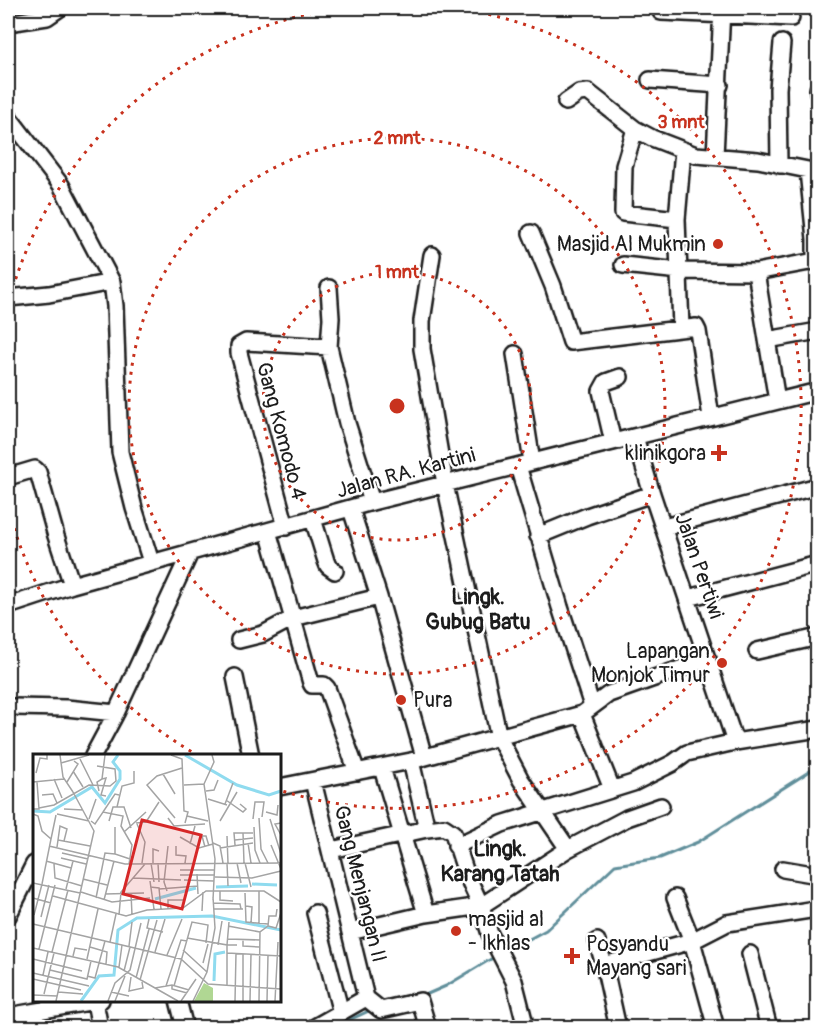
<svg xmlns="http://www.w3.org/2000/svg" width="825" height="1035" font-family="Pangolin,sans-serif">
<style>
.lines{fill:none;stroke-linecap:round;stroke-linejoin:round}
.stream{stroke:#618f9b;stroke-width:3}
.minor-casing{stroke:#1c1c1c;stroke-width:20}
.minor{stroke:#fff;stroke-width:15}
.ring{fill:none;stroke:#c8321e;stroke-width:3;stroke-dasharray:3 6}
.poi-dot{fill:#c8321e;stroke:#fff;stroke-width:2}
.labels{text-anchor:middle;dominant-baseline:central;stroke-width:4.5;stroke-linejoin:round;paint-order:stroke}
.poi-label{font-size:21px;fill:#1c1c1c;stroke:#fff;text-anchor:end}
.street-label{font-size:21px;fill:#1c1c1c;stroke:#fff}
.neighbourhood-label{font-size:22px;font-weight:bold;fill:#1c1c1c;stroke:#fff}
.inset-river{fill:none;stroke:#8fdbef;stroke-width:3}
.inset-road{fill:none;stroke:#a4a4a4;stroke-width:1.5}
.view{fill:#d62828;fill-opacity:0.15;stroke:#d62828;stroke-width:3}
.inset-edge{fill:none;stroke:#1c1c1c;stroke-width:3}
.centre{fill:#c8321e;stroke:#fff;stroke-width:3}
.ring-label{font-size:18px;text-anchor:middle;font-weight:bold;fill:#c8321e;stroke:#fff;stroke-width:4.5;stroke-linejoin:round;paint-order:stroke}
</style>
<rect width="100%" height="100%" fill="#fff"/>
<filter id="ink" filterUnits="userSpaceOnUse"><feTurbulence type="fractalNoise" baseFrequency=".0167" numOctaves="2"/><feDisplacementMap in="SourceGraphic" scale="12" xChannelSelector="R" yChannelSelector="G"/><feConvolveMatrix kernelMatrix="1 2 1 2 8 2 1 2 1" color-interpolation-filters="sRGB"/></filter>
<g filter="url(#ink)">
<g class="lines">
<path class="stream" d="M505 952 546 930 615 865 660 858 698 842 818 766
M423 996 446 986 496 956
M332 1028 371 1010"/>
<g class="minor-casing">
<path id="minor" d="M661 12 791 18
M8 23 47 17 60 8
M650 80 720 85
M818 89V92
M566 102 579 93 588 92 635 129 652 138 683 150 696 155 758 160 818 172
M8 116 61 185 112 282 115 306 120 452 134 508 151 562
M635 129 624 166 623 213 677 219
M715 156 722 8
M779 165 778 89 782 43
M531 233 553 286 571 342 696 327 698 331 711 417
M432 255 422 321V349L445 484 499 738 521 780 568 849
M623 265 680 271 756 272 815 261V239L808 171
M756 272 777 401
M329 288 331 318 329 347 347 423 372 502
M8 298 49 294 112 282
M681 328 677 219 683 150
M767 340 818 331
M515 354 532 462
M635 437 652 494 735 742
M613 442 601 391 606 382 620 377
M518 466 560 607 592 706
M8 477 35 469 38 472 56 536 72 585
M351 509 379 597 424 757
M313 519 326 561 328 566 335 571
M286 527 239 353V346L246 342 329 347
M664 527 818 486
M268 531 311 683 312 685H324L327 688 357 772
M538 536 587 516 652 494
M688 598 818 564
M8 606 72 585 372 502 818 391
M239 640 263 634 293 618 379 597
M757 651 818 637
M235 677 251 756
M13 707 66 708 116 713
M582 714 612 789
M93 756 116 713 190 553
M411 761 427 829
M382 768 426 914
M313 781 366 998 381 1010 420 1001 428 1028
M279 787 411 761 582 714 609 694 708 659
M456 846 502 824 633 783 673 763 687 753 735 742 818 729
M331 850 427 829 444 827 453 833 466 873 481 906 490 934 514 981 526 1028
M783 869 818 875
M675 898 692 941 716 1028
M315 913 341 1013
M8 916 34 864
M350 932 426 914 481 906 568 849 627 818 661 806
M597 941 604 965
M750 954 769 1028
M178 1000 185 1028
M95 1002 100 1028
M8 1016 101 1000
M313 1028 366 998
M618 1028 604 965 692 941 727 923 816 909"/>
</g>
<use href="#minor" class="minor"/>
</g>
</g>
<g class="ring">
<circle cx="397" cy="406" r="134"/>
<circle cx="397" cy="406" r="268"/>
<path d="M199 756A402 402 0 0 1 8 507M8 305A402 402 0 0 1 341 8M453 8A402 402 0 1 1 279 790"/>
</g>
<g class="poi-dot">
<circle cx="718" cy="244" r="6"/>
<path d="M716 444h6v6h6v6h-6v6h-6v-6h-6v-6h6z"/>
<circle cx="722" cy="663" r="6"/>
<circle cx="401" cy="700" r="6"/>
<circle cx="456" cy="931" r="6"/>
<path d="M569 947h6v6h6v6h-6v6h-6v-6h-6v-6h6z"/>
</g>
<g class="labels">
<g class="poi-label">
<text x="706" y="244">Masjid Al Mukmin</text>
<text x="706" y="453">klinikgora</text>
<text x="710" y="651">Lapangan<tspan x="710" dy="24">Monjok Timur</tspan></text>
<text x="413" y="700" text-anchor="start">Pura</text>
<text x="468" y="919" text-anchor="start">masjid al<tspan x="468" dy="24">- Ikhlas</tspan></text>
<text x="586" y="944" text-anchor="start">Posyandu<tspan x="586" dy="24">Mayang sari</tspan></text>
</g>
<g class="street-label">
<text transform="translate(281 431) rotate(75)">Gang Komodo 4</text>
<text transform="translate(406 473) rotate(-15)">Jalan RA. Kartini</text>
<text transform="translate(699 566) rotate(71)">Jalan Pertiwi</text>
<text transform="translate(360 884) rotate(76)">Gang Menjangan II</text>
</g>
<g class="neighbourhood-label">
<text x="478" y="597">Lingk.<tspan x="478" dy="25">Gubug Batu</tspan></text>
<text x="500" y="849">Lingk.<tspan x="500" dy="25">Karang Tatah</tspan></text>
</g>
</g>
<g transform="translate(33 754)">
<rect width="248" height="248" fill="#fff"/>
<path d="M171 229 180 234V247H161Z" fill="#b0d793"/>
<path class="inset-river" d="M152 1 204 31 236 41 248 37M0 57 17 58 59 33 72 49 87 25V17L80 8 85 1M219 130 244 131M183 133 215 132M122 145 163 134M181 227 182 200 192 198M48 247 66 222 81 221 85 176 104 164 179 162 248 176"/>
<path class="inset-road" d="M27 1 30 23 40 38M138 1 149 5 151 57 155 58 152 69M179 1 181 8 171 30 182 105 180 146M47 5 60 31M28 9 56 1M40 17 50 33M3 19 7 4 14 5V1M130 20 142 40M21 25 29 44M69 25 73 24 68 41 73 42M0 28 31 25M34 28 45 10 41 7M151 31 171 30M66 37 64 28 69 25 72 1M173 37 181 36 185 26M9 41 20 40 24 49M175 45 194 51M193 46 210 58 213 55 207 50M192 50 200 29M84 53 89 32 101 29V17M6 54 21 51 56 31 77 32 83 27 82 15 64 12M0 55H6L4 28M31 55 50 56M70 58 82 40 86 41M233 58 244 61 245 51M0 60 5 62 9 77 18 85 9 130M24 60 56 67M154 62 175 67M135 64 141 72 172 70M142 64 114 31 124 22 149 14M226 64 228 95 235 109M56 65 63 45M220 65 222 48H231L229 63M237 65 248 100M58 67 62 70 70 58 90 62 88 72 99 91 96 110M76 67 80 53H91L98 74M187 67 204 38M103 69 113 68 126 48M248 69 242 70 248 81M104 70 112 88 109 109M82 73V100L97 105M221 73 222 96 227 109M91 78 113 58M210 79 211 109M194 82 195 109M147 83 166 94 180 90M18 85 23 61M25 86 57 92M202 86 220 84M180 89 187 92 190 109M215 89 218 109M157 90 162 72M202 91 201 79H220M238 91 248 115M16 92 92 110 248 109M143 92V101L153 102 152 109M24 93 27 72 34 75 31 87M172 93 169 82H173L176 92M187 94 220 89M29 99 55 105M28 104 53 110M13 107 38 114M118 109 121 128M120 109V95L126 97M125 109 126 128M194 109 195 132M204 109 208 129M212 109 218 133M21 110 22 124 49 132M147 116H181M164 120 165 140M147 121H181M182 123 219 124 248 117M100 124 148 126M50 125 74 131M151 126 181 127M117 127 121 155M0 129 47 139M117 133 126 134 128 155M33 135 40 107M126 135 165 132M134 137 131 128 135 92M187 137V146L200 147M48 138 79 148 117 144M98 139 99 161M212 139 213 168 235 170M72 140 111 139M20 142 93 162 114 156 150 154 173 137H231L248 148M0 144 18 149M63 144 72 99 82 100M71 146 81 107M181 149 207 150 208 155M213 152 219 153 218 169M135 155V146H151M181 155H210M244 155 243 162H236L235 172 243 174 248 159M169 157 170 138M1 161 9 130M86 161 88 138 112 110M8 163 16 131M116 165 114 174 130 178M196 168 194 191H204M226 169V137M0 170 148 205 175 230 248 235M195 172 227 178M154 184 194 191V231M195 185 227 186M210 185V192L226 193M77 188 83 160M185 191 189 167M96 192 99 168M57 193 74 198 73 210M0 194 85 213 145 247M6 195 22 131M150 196 174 218M19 198 35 136M122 198 132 165M194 199 248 202M134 201 149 165M40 202 42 194 54 196M0 205 49 217M54 205 65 155M170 209 175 190M86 213 89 191M17 216 54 225 58 207M91 217 97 193M0 219 56 232M10 221 15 198M54 222 62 224 72 187M98 223 96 237 110 234 109 228M103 224 116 175M0 225 48 236M107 226 124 166M133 232 148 186 154 187M139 232V235L154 239M141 232 159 168 175 171 173 189M122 234 139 231 156 236M25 238 50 240M78 238 96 242M11 240 21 199M0 241 24 242M23 247 61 77 40 38M75 247 82 229 97 216 108 169M82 247 92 222M148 247 163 225M160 247 174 218 182 174 180 143M202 247 203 199M210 247V200M217 247 218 200M226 247 227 178 235 172M234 247 235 201M242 247 245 188"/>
<path class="view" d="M109 66 168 81 149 155 90 140Z"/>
<rect width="248" height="248" class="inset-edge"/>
</g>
<circle cx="397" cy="406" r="9" class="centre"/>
<g class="ring-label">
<text x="681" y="128">3 mnt</text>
<text x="397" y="144">2 mnt</text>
<text x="397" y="278">1 mnt</text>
</g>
<rect width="825" height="1035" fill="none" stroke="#fff" stroke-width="30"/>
<rect x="15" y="15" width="795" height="1005" fill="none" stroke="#1c1c1c" stroke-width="2" filter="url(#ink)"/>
</svg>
